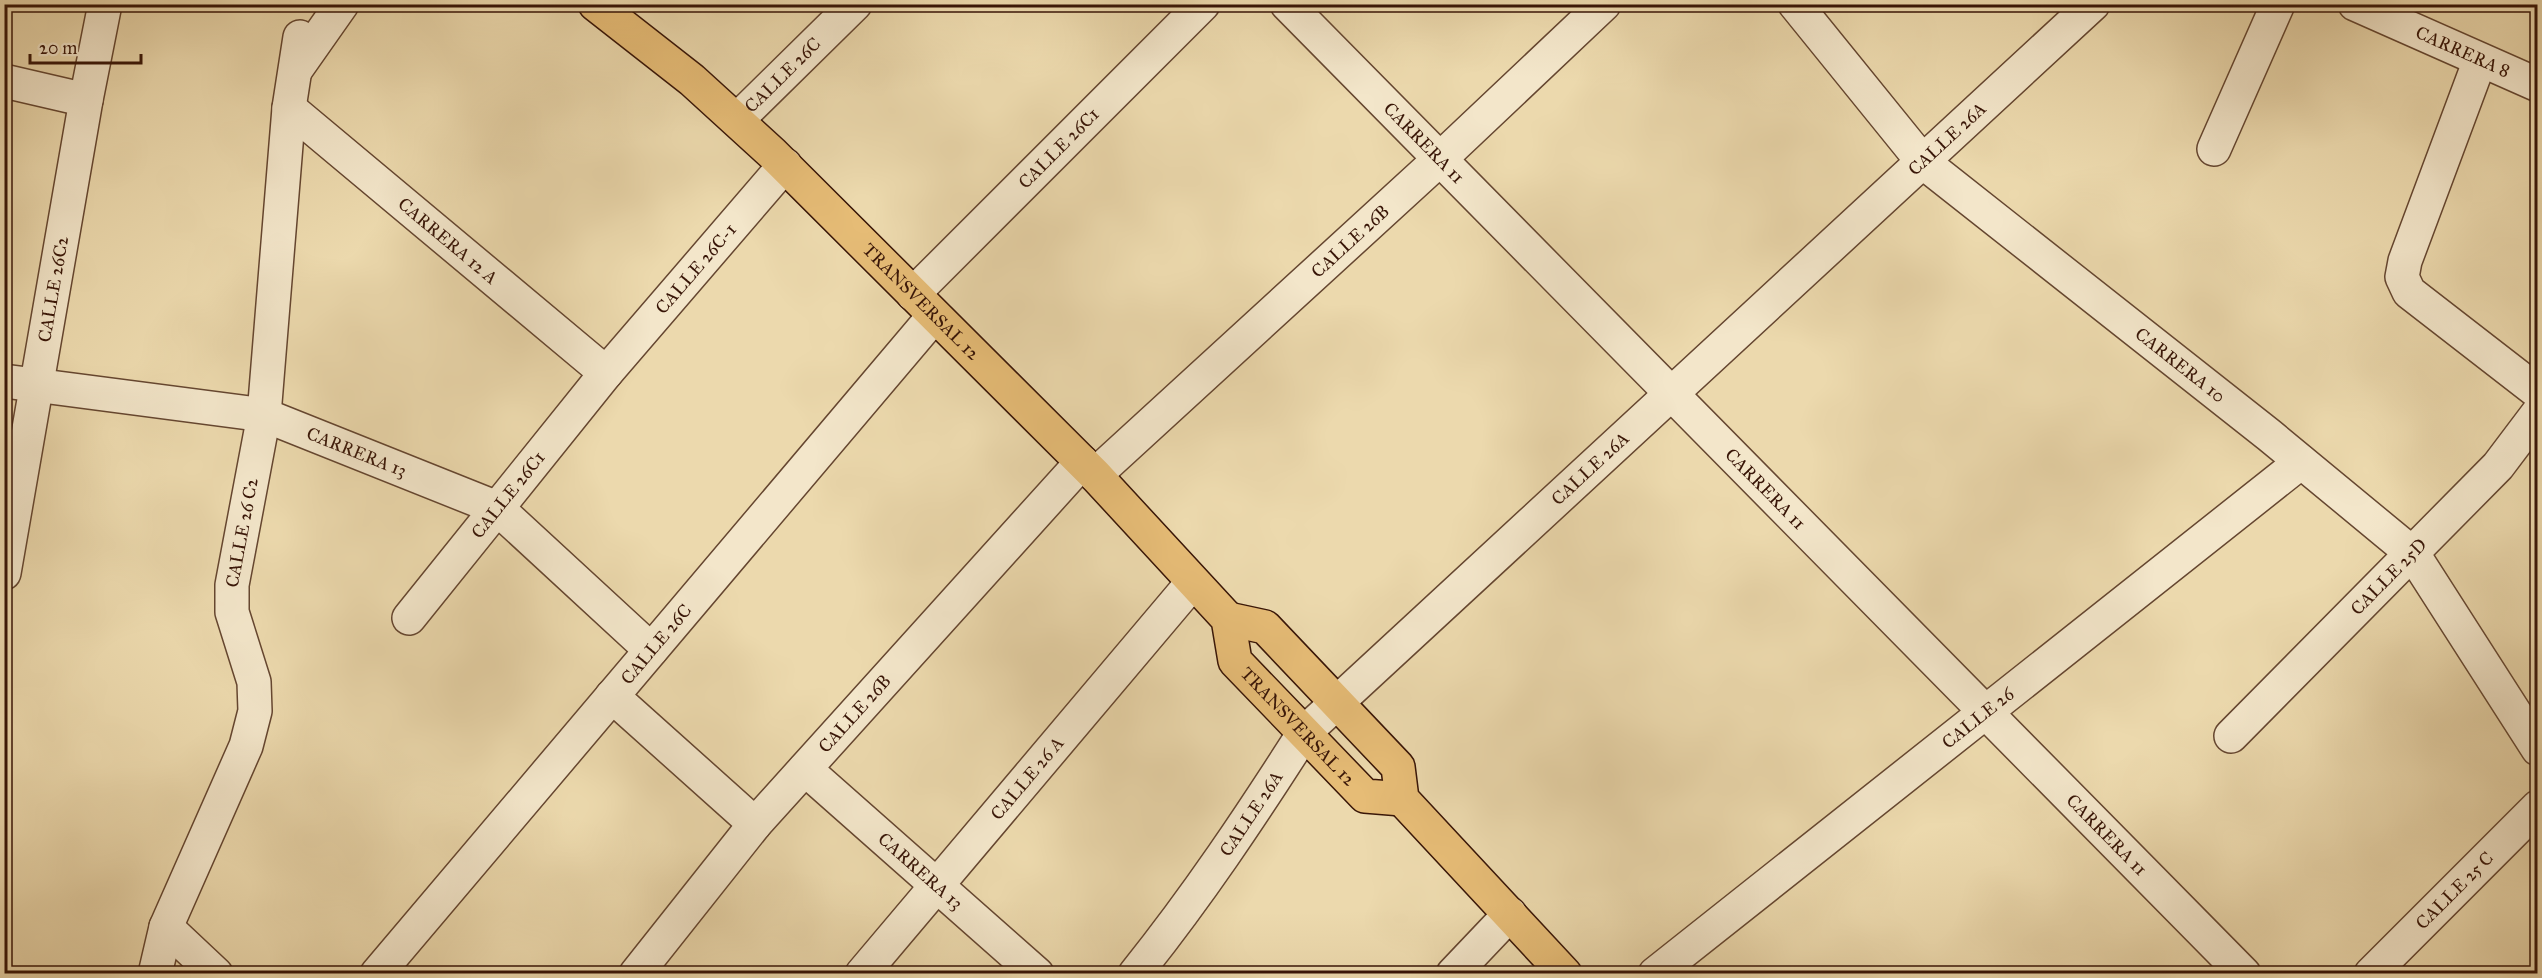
<svg xmlns="http://www.w3.org/2000/svg" width="2542" height="978" font-family="'IM FELL Great Primer',serif">
<style>
.lines{fill:none;stroke-linecap:round;stroke-linejoin:round}
.minor-casing{stroke:#654630;stroke-width:36}
.major-casing{stroke:#381507;stroke-width:36}
.minor{stroke:#f3e6ca;stroke-width:33}
.major{stroke:#e6bc76;stroke-width:33}
.labels{text-anchor:middle;dominant-baseline:central;stroke-width:4.5;stroke-linejoin:round;paint-order:stroke}
.street-label{font-size:18px;fill:#381507;stroke:#f3e6ca}
</style>
<rect width="100%" height="100%" fill="#ecd9ad"/>
<filter id="stains"><feTurbulence type="fractalNoise" baseFrequency=".00333" numOctaves="4"/><feColorMatrix values="0 0 0 0 .2 0 0 0 0 .09 0 0 0 0 .02 0 0 0 .5 -.17"/></filter>
<radialGradient id="worn" r=".72"><stop offset=".6" stop-color="#630" stop-opacity="0"/><stop offset="1" stop-color="#630" stop-opacity=".3"/></radialGradient>
<g class="lines">
<g class="minor-casing">
<g id="minor">
<path id="s1" d="M1287 4 2244 974"/>
<path id="s2" d="M1795 4 1923 162 2269 435 2413 554 2538 749"/>
<path id="s3" d="M2355 4 2538 85"/>
<path d="M2480 60 2405 261 2402 277 2409 292 2538 392"/>
<path d="M297 68 342 4"/>
<path d="M4 81 86 100"/>
<path id="s4" d="M289 108 606 373"/>
<path id="s5" d="M737 120 855 4"/>
<path d="M2214 149 2278 4"/>
<path id="s6" d="M913 294 1203 4"/>
<path id="s7" d="M4 381 264 415 497 508 651 650"/>
<path id="s8" d="M1095 475 1440 159 1604 4"/>
<path id="s9" d="M4 573 86 100 105 4"/>
<path id="s10" d="M409 618 606 373 785 165"/>
<path d="M612 696 755 824"/>
<path id="s11" d="M2231 736 2498 466 2538 413"/>
<path id="s12" d="M805 769 1037 974"/>
<path d="M166 927 216 974"/>
<path id="s13" d="M155 974 166 927 246 746 255 711 254 682 232 612V585L264 415 289 108 300 37"/>
<path id="s14" d="M377 974 934 316"/>
<path id="s15" d="M636 974 755 824 1082 462"/>
<path id="s16" d="M862 974 1193 582"/>
<path id="s17" d="M1135 974C1197 897 1251 816 1304 733L2093 4"/>
<path d="M1453 974 1510 914"/>
<path id="s18" d="M1655 974 2301 462"/>
<path id="s19" d="M2371 974 2538 807"/>
</g>
</g>
<g class="major-casing">
<g id="major">
<path id="s20" d="M595 4 692 80 772 153 1095 475 1228 619 1235 661 1365 796 1402 799"/>
<path d="M1228 619 1265 627 1398 767 1402 799 1565 974"/>
</g>
</g>
<use href="#minor" class="minor"/>
<use href="#major" class="major"/>
</g>
<g class="labels">
<g class="street-label">
<text stroke="none"><textPath href="#s3" startOffset="118">CARRERA 8</textPath></text>
<text stroke="none"><textPath href="#s5" startOffset="64">CALLE 26C</textPath></text>
<text stroke="none"><textPath href="#s17" startOffset="1170">CALLE 26A</textPath></text>
<text stroke="none"><textPath href="#s1" startOffset="195">CARRERA 11</textPath></text>
<text stroke="none"><textPath href="#s6" startOffset="206">CALLE 26C1</textPath></text>
<text stroke="none"><textPath href="#s4" startOffset="207">CARRERA 12 A</textPath></text>
<text stroke="none"><textPath href="#s8" startOffset="346">CALLE 26B</textPath></text>
<text stroke="none"><textPath href="#s10" startOffset="452">CALLE 26C-1</textPath></text>
<text stroke="none"><textPath href="#s9" startOffset="288">CALLE 26C2</textPath></text>
<text stroke="none"><textPath href="#s20" startOffset="442">TRANSVERSAL 12</textPath></text>
<text stroke="none"><textPath href="#s2" startOffset="531">CARRERA 10</textPath></text>
<text stroke="none"><textPath href="#s7" startOffset="362">CARRERA 13</textPath></text>
<text stroke="none"><textPath href="#s17" startOffset="684">CALLE 26A</textPath></text>
<text stroke="none"><textPath href="#s1" startOffset="681">CARRERA 11</textPath></text>
<text stroke="none"><textPath href="#s10" startOffset="158">CALLE 26C1</textPath></text>
<text stroke="none"><textPath href="#s13" startOffset="465">CALLE 26 C2</textPath></text>
<text stroke="none"><textPath href="#s11" startOffset="224">CALLE 25D</textPath></text>
<text stroke="none"><textPath href="#s14" startOffset="432">CALLE 26C</textPath></text>
<text stroke="none"><textPath href="#s15" startOffset="340">CALLE 26B</textPath></text>
<text stroke="none"><textPath href="#s18" startOffset="412">CALLE 26</textPath></text>
<text stroke="none"><textPath href="#s20" startOffset="1017">TRANSVERSAL 12</textPath></text>
<text stroke="none"><textPath href="#s16" startOffset="256">CALLE 26 A</textPath></text>
<text stroke="none"><textPath href="#s17" startOffset="198">CALLE 26A</textPath></text>
<text stroke="none"><textPath href="#s1" startOffset="1167">CARRERA 11</textPath></text>
<text stroke="none"><textPath href="#s12" startOffset="154">CARRERA 13</textPath></text>
<text stroke="none"><textPath href="#s19" startOffset="118">CALLE 25 C</textPath></text>
</g>
</g>
<rect width="2542" height="978" fill="none" stroke="#ecd9ad" stroke-width="24"/>
<rect x="6" y="6" width="2530" height="966" fill="none" stroke="#381507" stroke-width="3"/>
<rect x="12" y="12" width="2518" height="954" fill="none" stroke="#381507" stroke-width="1.5"/>
<path d="M30 54v9h111v-9" fill="none" stroke="#381507" stroke-width="3"/>
<text x="39" y="54" font-size="18" fill="#381507" stroke="#f3e6ca" stroke-width="4.5" paint-order="stroke">20 m</text>
<rect width="100%" height="100%" filter="url(#stains)"/>
<rect width="100%" height="100%" fill="url(#worn)"/>
</svg>
